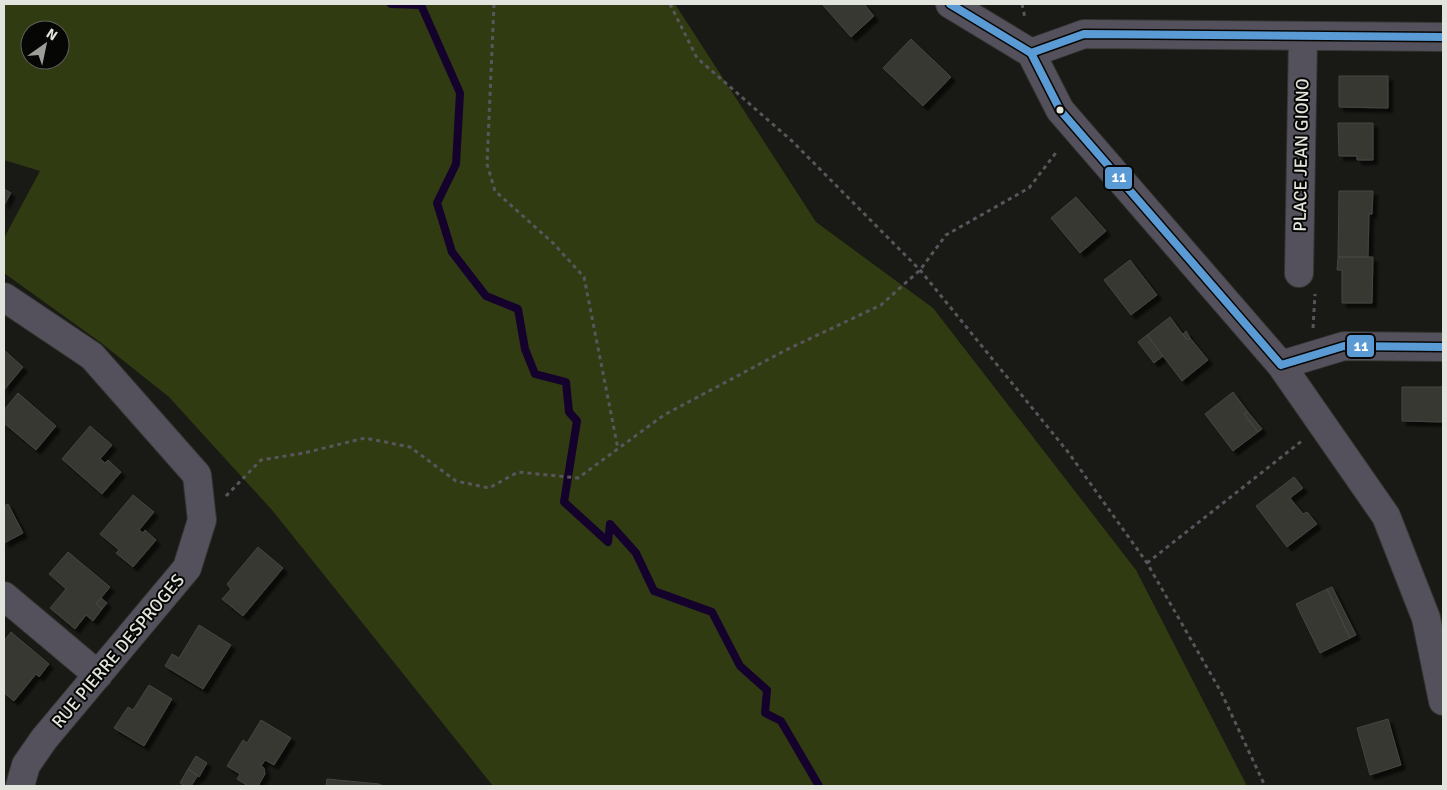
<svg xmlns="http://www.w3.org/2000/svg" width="1447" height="790" font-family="Signika,sans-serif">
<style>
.green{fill:#303b12;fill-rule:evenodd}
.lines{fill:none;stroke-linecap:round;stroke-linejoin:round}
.stream{stroke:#14022c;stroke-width:8}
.building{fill:#373833;stroke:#454641;filter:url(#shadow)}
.minor-casing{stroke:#343632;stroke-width:30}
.path{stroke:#58565c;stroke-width:3;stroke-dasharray:4 4;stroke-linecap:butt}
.minor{stroke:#55515c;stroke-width:28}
.bus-1-casing{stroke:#060704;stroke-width:11}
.bus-1{stroke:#5b9bd5;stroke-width:8}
.bus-dot{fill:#e2e5dd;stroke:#060704;stroke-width:2}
.labels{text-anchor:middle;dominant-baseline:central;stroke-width:4;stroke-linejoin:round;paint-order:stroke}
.street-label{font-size:18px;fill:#e2e5dd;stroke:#060704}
.line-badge{stroke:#060704;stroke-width:2}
.badge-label{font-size:14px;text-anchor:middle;font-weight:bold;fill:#fff}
</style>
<defs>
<filter id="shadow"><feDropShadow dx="4.5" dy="4.5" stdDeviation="1" flood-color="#0009"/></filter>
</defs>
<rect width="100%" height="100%" fill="#191a15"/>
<path class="green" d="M4 4H675L816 222 933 308 1136 570 1247 786H493L272 510 169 397 100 342 4 273V238L40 171 4 160ZM30 30H60V60H30Z"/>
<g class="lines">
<path class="stream" d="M391 4 421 5 460 93 456 164 437 203 452 252 486 296 518 309 525 349 535 374 566 382 569 412 577 421 564 502 608 542 610 524 636 553 654 591 712 612 740 666 767 690 765 713 781 721 819 786"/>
</g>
<path class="building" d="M822 4H864L874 16 851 37Z
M911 39 951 77 923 106 883 68Z
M1339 76H1388V108L1339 107Z
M1338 123H1373V160H1357V156H1339Z
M4 189 11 193 4 205Z
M1339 191H1373L1372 214H1369L1368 257H1338Z
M1076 197 1106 231 1080 253 1051 218Z
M1338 257H1373L1372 303H1342V270H1337Z
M1130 260 1157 295 1131 315 1104 280Z
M1170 317 1187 340 1190 338 1208 360 1182 381 1147 335Z
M1186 331 1190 338 1187 340 1183 334Z
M1147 335 1163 356 1154 363 1138 342Z
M4 350 23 367 4 390Z
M1402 387H1443V422L1402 421Z
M1233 392 1248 412 1244 414 1258 432 1233 451 1205 414Z
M18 393 56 426 36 450 4 423V410Z
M1248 412 1262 429 1258 432 1244 414Z
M90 426 112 445 100 459 105 463 108 460 121 472 102 494 62 459Z
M1294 477 1303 488 1290 498 1303 514 1307 512 1317 524 1287 547 1256 506Z
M133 495 154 512 139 530 143 533 145 530 156 540 133 567 116 553 119 550 100 534Z
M8 504 23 533 4 543V506Z
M258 547 283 568 243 616 222 599 231 589 227 584Z
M68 552 110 587 96 604 102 609 93 621 86 615 75 629 50 608 66 589 49 574Z
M1332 587 1356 635 1350 638 1327 589Z
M1327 589 1350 638 1320 653 1296 604Z
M101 598 107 603 102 609 96 604Z
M199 625 231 645 203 689 165 666 172 654 179 658Z
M11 632 49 664 39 677 36 674 14 701 4 693V641Z
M149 685 172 699 144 746 114 728 128 707 133 710Z
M1388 719 1401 765 1370 775 1357 728Z
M261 720 291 738 274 765 265 760 261 766 264 768 265 774 258 786H248L237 779 240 774 227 766 243 740 247 743Z
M196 756 207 763 199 777 188 769Z
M188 769 198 775 191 786H185L180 783Z
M327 779 379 784 383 786H326Z"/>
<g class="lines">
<g class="minor-casing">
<path id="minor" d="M950 4 1031 53 1060 110 1281 365 1386 516 1426 618 1443 701
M1031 53 1084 34 1443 37
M1299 273 1303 36
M4 297 92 356 197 475 202 520 187 568 44 739 26 765 20 786
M1281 365 1344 346 1443 347
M4 596 98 675"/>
</g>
<path class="path" d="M494 4 487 164 495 191 553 243 584 277 618 449
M670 4 697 58 792 141 920 270 1068 452 1147 563 1221 692 1265 786
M1022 4 1025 18
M1313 328 1315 294
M226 496 261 460 304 453 365 438 410 447 456 481 489 488 518 472 578 478 664 415 786 350 881 305 920 270 946 235 1029 188 1058 150
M1147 563 1303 440"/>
<use href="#minor" class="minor"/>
<g class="bus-1-casing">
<path id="bus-1" d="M950 4 1031 53 1060 110 1281 365
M1031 53 1084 34 1443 37
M1281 365 1344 346 1443 347"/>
</g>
<use href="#bus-1" class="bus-1"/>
</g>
<circle class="bus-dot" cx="1060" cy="110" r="4.5"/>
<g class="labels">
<g class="street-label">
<text transform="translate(1301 155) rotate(-89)">PLACE JEAN GIONO</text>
<text transform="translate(118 651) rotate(-50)">RUE PIERRE DESPROGES</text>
</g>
</g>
<g class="line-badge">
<rect x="1104" y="166" width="29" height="24" rx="5" fill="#5b9bd5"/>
<rect x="1346" y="334" width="29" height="24" rx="5" fill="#5b9bd5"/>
</g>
<g class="badge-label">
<text x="1119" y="182">11</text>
<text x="1361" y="351">11</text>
</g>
<rect width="1447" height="790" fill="none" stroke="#e2e5dd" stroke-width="10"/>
<g transform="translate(45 45) rotate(33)"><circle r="24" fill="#060704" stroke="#5e605b"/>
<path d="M0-4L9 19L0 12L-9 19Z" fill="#9c9e97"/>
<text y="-8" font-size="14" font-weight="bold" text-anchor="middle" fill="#e2e5dd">N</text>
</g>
</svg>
